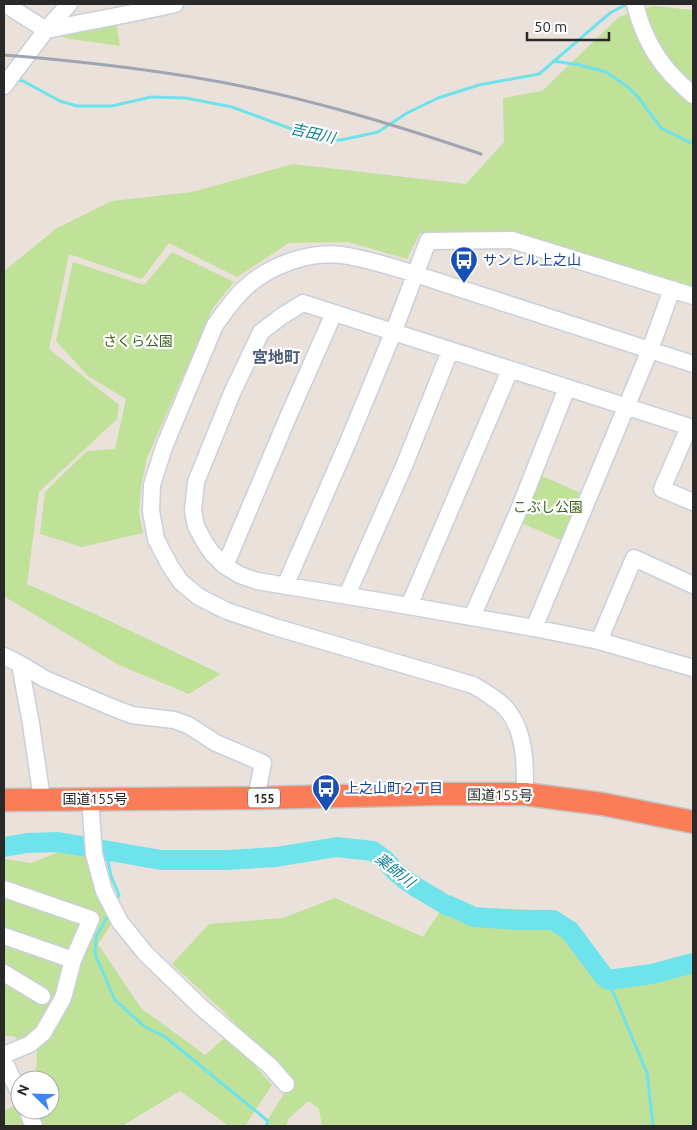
<svg xmlns="http://www.w3.org/2000/svg" width="697" height="1130" font-family="Ubuntu,'Noto Sans JP',sans-serif">
<style>
.green{fill:#bfe198}
.lines{fill:none;stroke-linecap:round;stroke-linejoin:round}
.stream{stroke:#6fe3eb;stroke-width:3}
.river{stroke:#6fe3eb;stroke-width:20}
.minor-casing{stroke:#c9d0db;stroke-width:19}
.highway-casing{stroke:#c3c3c3;stroke-width:25}
.minor{stroke:#fff;stroke-width:16}
.highway{stroke:#fa7d57;stroke-width:22}
.rail{stroke:#9ea5b3;stroke-width:3}
.labels{text-anchor:middle;dominant-baseline:central;stroke-width:4.5;stroke-linejoin:round;paint-order:stroke}
.shield{fill:#fff;stroke:#696969;stroke-width:1}
.shield-label{font-size:12px;font-weight:bold;fill:#292929}
.transit-label{font-size:14px;fill:#164399;stroke:#fff;text-anchor:start}
.park-label{font-size:14px;fill:#39641b;stroke:#fff}
.street-label{font-size:14px;fill:#292929;stroke:#fff}
.water-label{font-size:15px;font-style:italic;fill:#108295;stroke:#fff}
.quarter-label{font-size:16px;font-weight:bold;fill:#4b5c78;stroke:#fff}
</style>
<rect width="100%" height="100%" fill="#ebe1db"/>
<path class="green" d="M653 6 693 10V287L510 233H420L407 259 348 242 289 243 237 277 169 243 142 279 69 254 49 349 119 405 117 419 39 492 27 584 95 614 221 674 189 694 119 665 5 597H4V271L57 228 112 201 192 192 293 164 466 184 504 142 503 98 542 91 619 17Z
M115 16 120 46 65 38 46 30Z
M172 252 234 282 213 308 147 458 141 487 139 513 143 533 82 547 40 534 45 492 87 451 115 449 126 399 88 376 56 341 73 262 144 285Z
M535 473 581 493 561 540 514 520Z
M86 841 113 922 98 944 141 1008 205 1055 228 1035 272 1085 245 1126H229L180 1091 122 1126H4V1111L20 1103V1110H50V1080H36L37 1050 13 1036H4V859L31 863Z
M451 895 473 908 543 910 570 938 606 984 650 982 693 967V1126H322L319 1109 309 1101 289 1118 286 1126H264L291 1082 225 1013 172 964 209 924 283 918 335 898 423 937Z"/>
<g class="lines">
<path class="stream" d="M553 61 580 65 606 72 628 87 638 97 661 128 693 144
M16 80 23 81 60 101 77 106H112L151 97 186 98 232 107 300 132 333 140H341L378 132 407 113 438 98 479 85 539 74 610 13 627 4
M106 851 111 876 119 895 115 902
M110 912 96 937 95 954 115 1000 145 1027 164 1036 268 1121 266 1126
M608 980 647 1073 653 1126"/>
<path class="river" d="M4 847 27 843 58 842 161 860H226L276 857 337 847 373 851 385 860 395 871 407 881 416 887 446 905 457 909 474 917 518 920H553L570 931 602 974 608 980 652 974 693 963"/>
<g class="minor-casing">
<path id="minor" d="M5 4 46 30C89 21 132 14 175 4
M635 4C645 44 662 69 693 95
M4 86 46 30 69 4
M689 427 662 489 693 502
M693 428 303 303 282 316 261 332 232 393 196 482 193 511 196 526 205 543 212 553 225 566 240 575 257 581 409 606 534 628 599 641 693 668
M225 566 288 417 334 313
M285 586 348 442 393 333 428 241 512 240 693 296
M347 595 404 466 450 351
M409 606 510 370
M472 617 518 512 567 388
M534 628 650 350 672 289
M599 641 634 558 693 585
M4 656 20 664 31 724 42 799
M20 664 45 679 116 709 132 715 174 720 188 725 216 743 263 763 256 798
M525 794C525 766 526 734 508 711 499 700 485 692 473 685L275 627 227 611 199 597 181 582 170 566 156 539 151 511 152 485 164 447 215 325C224 313 233 299 244 289 269 265 313 249 348 256 370 260 393 267 415 274L693 364
M90 799 94 854 104 891 120 922 146 954 201 1007 270 1066 286 1084
M4 889 91 919 73 960 63 998 43 1033 30 1044 4 1055
M4 936 73 960
M4 973 42 996
M4 1061 17 1088
M27 1110 34 1126"/>
</g>
<g class="highway-casing">
<path id="highway" d="M4 800 256 798 435 794H525L602 804 693 822"/>
</g>
<use href="#minor" class="minor"/>
<use href="#highway" class="highway"/>
<path class="rail" d="M4 55C67 60 130 67 192 77 291 93 387 122 481 154"/>
</g>
<defs>
<g id="bus-pin" transform="scale(1.4375)"><path d="M0 17L-7.5 6A9.5 9.5 0 1 1 7.5 6Z" fill="#1a4fb4" stroke="#fff"/><path d="M-5-6H5V4H4V6H2V4H-2V6H-4V4H-5ZM-3.5-4V0h7V-4ZM-3.5 1.2v1.5H-2V1.2ZM2 1.2v1.5H3.5V1.2Z" fill="#fff"/></g>
</defs>
<g fill-rule="evenodd">
<use href="#bus-pin" x="464" y="260"/>
<use href="#bus-pin" x="326" y="788"/>
</g>
<g class="labels">
<rect class="shield" x="248" y="788.5" width="32" height="19" rx="4"/>
<g class="shield-label">
<text x="264" y="798">155</text>
</g>
<g class="transit-label">
<text x="483" y="260">サンヒル上之山</text>
<text x="345" y="788">上之山町２丁目</text>
</g>
<g class="park-label">
<text x="138" y="341">さくら公園</text>
<text x="548" y="507">こぶし公園</text>
</g>
<g class="street-label">
<text transform="translate(500 795) rotate(1)">国道155号</text>
<text x="95" y="799">国道155号</text>
</g>
<g class="water-label">
<text transform="translate(313 133) rotate(13)">吉田川</text>
<text transform="translate(395 870) rotate(38)">薬師川</text>
</g>
<g class="quarter-label">
<text x="276" y="357">宮地町</text>
</g>
</g>
<rect width="697" height="1130" fill="none" stroke="#292929" stroke-width="10"/>
<g transform="translate(35 1095) rotate(293)"><circle r="24" fill="#ffffff" stroke="#a9a9a9"/>
<path d="M0-4L9 19L0 12L-9 19Z" fill="#3e84f5"/>
<text y="-8" font-size="14" font-weight="bold" text-anchor="middle" fill="#292929">N</text>
</g>
<path d="M527 32v8h82v-8" fill="none" stroke="#292929" stroke-width="2.5"/>
<text x="534" y="32" font-size="15" fill="#292929" stroke="#ffffff" stroke-width="4" paint-order="stroke">50 m</text>
</svg>
